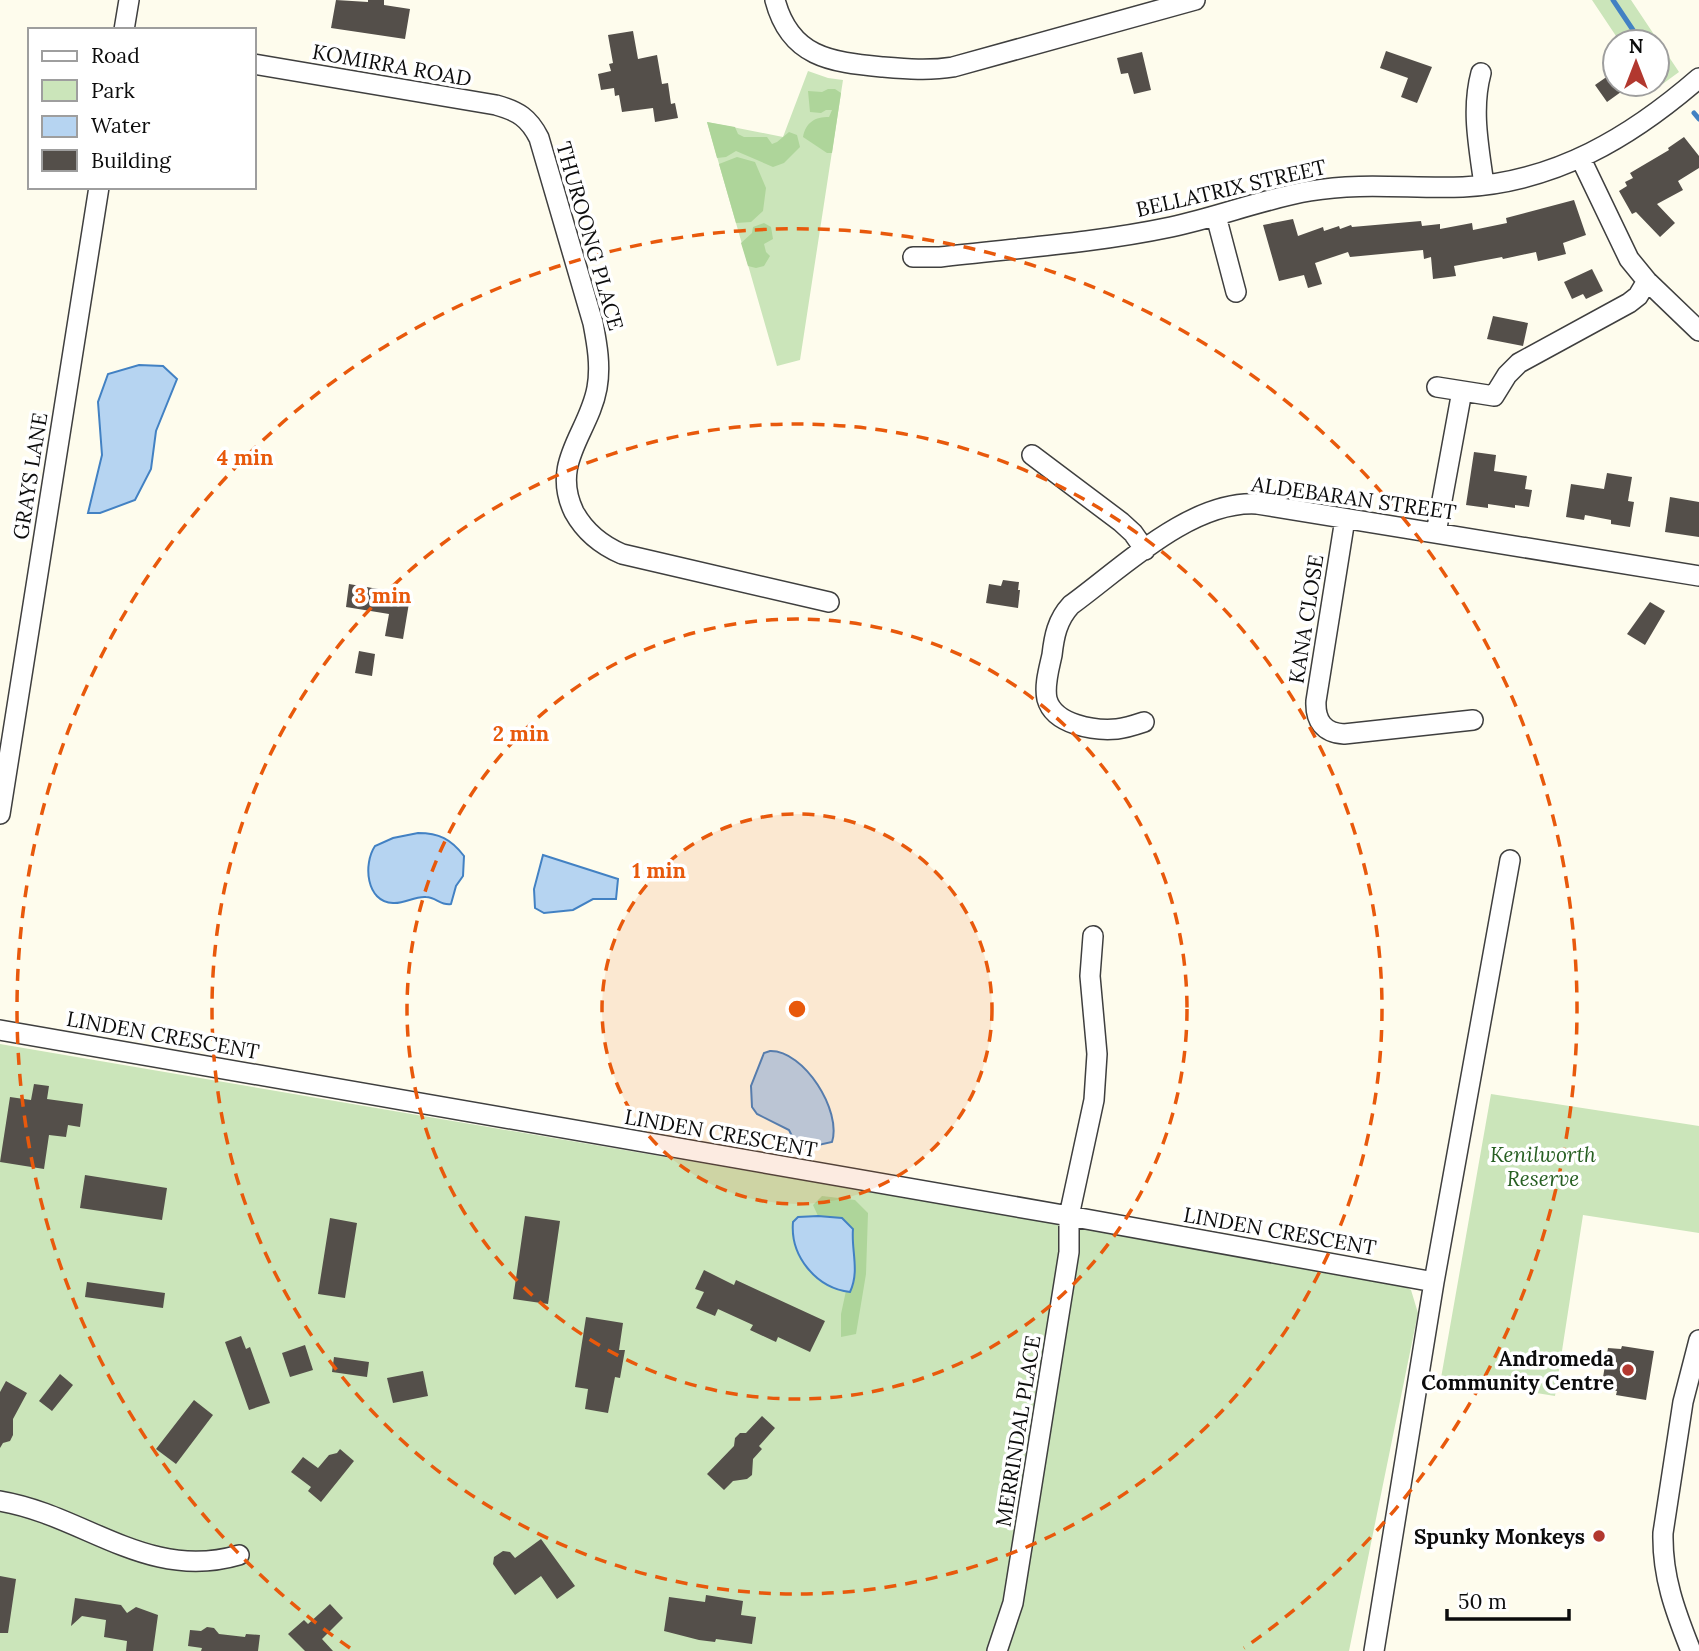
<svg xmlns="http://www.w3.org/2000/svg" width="1699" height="1651" font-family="Lora,serif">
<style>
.green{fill:#cbe5ba}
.forest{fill:#aed59a}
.water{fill:#b6d4f1;stroke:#4281c3;stroke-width:2}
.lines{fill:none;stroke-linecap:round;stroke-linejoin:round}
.stream{stroke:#4281c3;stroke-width:5}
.building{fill:#544f4a}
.minor-casing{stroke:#3f3f3f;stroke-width:22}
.minor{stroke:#fff;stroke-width:19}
.ring{fill:none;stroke:#e8590c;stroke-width:3.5;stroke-dasharray:12 9}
.poi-dot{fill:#b2382f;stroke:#fff;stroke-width:2.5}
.labels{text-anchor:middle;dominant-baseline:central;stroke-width:7;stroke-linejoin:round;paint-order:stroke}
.street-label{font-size:21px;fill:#0c0c0c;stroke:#fff}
.park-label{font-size:21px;font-style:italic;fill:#275f22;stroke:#fff}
.poi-label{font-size:21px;font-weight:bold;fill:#0c0c0c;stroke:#fff;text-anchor:end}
.centre{fill:#e8590c;stroke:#fff;stroke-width:3.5}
.ring-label{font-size:21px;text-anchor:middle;font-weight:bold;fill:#e8590c;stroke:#fff;stroke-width:7;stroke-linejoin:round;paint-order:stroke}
</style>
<rect width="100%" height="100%" fill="#fefced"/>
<path class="green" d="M1592 0H1631L1679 72 1653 91 1648 84H1657V42H1620Z
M808 71 828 78 843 80 800 360 777 366 707 122 783 137Z
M0 1044 1395 1281 1411 1290 1418 1313 1349 1651H0Z
M1491 1094 1699 1126V1233L1583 1215 1555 1396 1441 1378Z"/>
<path class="forest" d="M828 89H835L841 93 832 153H827L803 137C806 122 815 117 829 117L832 110H826L821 113 810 112 808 91 822 92Z
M707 122 735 127 738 134 744 137H767L772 144 777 142 789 132 797 135 800 147 784 163 773 167 736 151 726 157 717 158Z
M737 157 755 162 766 188 763 211 751 222 736 223 719 164Z
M764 223 771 227 773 239 764 244 766 252 770 256 764 266 756 268 748 266 741 243 752 233 753 227Z
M822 1196 855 1200 868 1213 866 1274 856 1334 841 1337V1314L850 1272 843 1224 818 1216 813 1205Z"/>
<path class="water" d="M139 365 163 366 177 379 156 431 151 469 135 500 100 513H88L102 455 98 402 108 374Z
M418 833C439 833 451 839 464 856L463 876 456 886 451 904C441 906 436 897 426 897 414 896 405 904 393 903 366 902 363 864 375 846L393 838Z
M543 855 618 879 616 899H593L573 910 544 913 535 908 534 889Z
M770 1051C804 1050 842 1111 832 1142L814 1146 794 1140 789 1130 757 1114 752 1107 751 1086 764 1053Z
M818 1216 842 1218 853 1229C851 1250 860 1271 850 1292 816 1288 790 1256 793 1222L798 1217Z"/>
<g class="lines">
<path class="stream" d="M1613 0 1641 42
M1657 66 1662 74
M1694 113 1699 119"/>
</g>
<path class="building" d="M336 0 368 2V0H384V5L410 9 405 39 331 28Z
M633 31 638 59 657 55 662 84 668 83 671 104 675 103 678 118 655 122 653 108 622 112 619 95 615 96 614 88 601 90 598 74 611 71 609 64 613 63 608 35Z
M1386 51 1432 67 1417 103 1401 97 1408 78 1380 68Z
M1142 52 1151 90 1134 94 1128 73 1121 74 1117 58Z
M1615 71V84H1632L1607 102 1595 85Z
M1684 137 1699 156V168L1678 181 1683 190 1657 204 1675 223 1660 237 1636 212 1632 214 1619 191 1627 186 1625 182 1633 178 1630 173 1669 150 1668 148Z
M1574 200 1586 235 1563 243 1566 254 1538 261 1536 252 1503 259 1502 257 1454 266 1456 276 1433 279 1431 257 1424 259 1423 250 1350 257 1348 252 1315 263 1322 284 1308 288 1304 275 1279 281 1263 225 1293 219 1298 236 1323 227 1324 231 1339 226 1340 229 1351 225 1352 227 1421 221 1422 226 1440 224V229L1472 223 1473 230 1507 223 1506 218Z
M1592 269 1603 291 1586 299 1583 294 1572 299 1564 282Z
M1493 316 1528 323 1523 346 1487 339Z
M1474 452 1496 455 1494 471 1527 476 1525 489 1532 490 1529 507 1515 505V508L1488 504V508L1466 505Z
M1607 473 1632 477 1628 501 1634 502 1630 527 1611 524V520L1585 515 1584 520 1566 517 1571 484 1604 489Z
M1670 497 1699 502V537L1665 532Z
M1003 580 1019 582 1018 590H1020L1018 608 986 603 989 584 1001 586Z
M349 584 384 590V599L409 603 403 639 385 636 389 614 346 607Z
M1650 602 1665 611 1645 645 1627 634Z
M359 651 375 654 372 676 355 673Z
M34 1084 49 1086 47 1099 83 1104 80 1127 68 1125 66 1137 49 1135 44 1169 0 1162 10 1097 31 1100Z
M85 1175 167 1188 162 1220 80 1208Z
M525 1216 560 1221 548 1304 513 1299Z
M330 1218 357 1223 345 1298 318 1294Z
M704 1270 734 1285 736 1280 825 1321 810 1352 778 1337 776 1342 750 1330 753 1325 718 1309 715 1316 696 1308 704 1292 695 1289Z
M87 1282 165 1293 163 1308 85 1297Z
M586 1317 623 1323 619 1350H625L620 1378 615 1377 608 1413 585 1409 588 1389 575 1387Z
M241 1336 246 1349 250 1347 270 1403 249 1410 225 1342Z
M305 1345 313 1370 290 1377 282 1353Z
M1622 1346 1654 1351 1646 1400 1616 1395 1617 1391 1601 1389 1608 1348 1621 1349Z
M334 1357 369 1362 367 1377 332 1372Z
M423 1371 428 1396 393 1403 387 1378Z
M60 1374 73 1385 52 1411 39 1401Z
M6 1381 27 1393 13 1419V1435L10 1441 3 1443 0 1448V1392Z
M194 1400 213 1415 176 1464 156 1449Z
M762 1416 775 1428 759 1446 762 1449 753 1459 752 1475 747 1479 733 1481 724 1490 707 1474 734 1446 735 1438 740 1433H746Z
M340 1449 354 1461 321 1502 308 1491 311 1487 291 1472 303 1457 318 1468 329 1455 337 1453Z
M541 1539 575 1586 557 1599 541 1576 515 1595 493 1564 494 1557 503 1551 510 1552 515 1558Z
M0 1576 16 1579 8 1633H0Z
M706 1595 743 1601 741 1615 756 1617 752 1644 716 1639 715 1642 699 1640 664 1631 669 1597 705 1602Z
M75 1598 121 1605 127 1613 136 1607 158 1615 153 1651H126L127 1641 104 1637 106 1620 82 1616 71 1626Z
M330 1604 343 1618 322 1639 333 1651H305L288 1634 304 1620 308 1624Z
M207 1627 214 1628 219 1634 245 1637 246 1634 260 1635 258 1651H201L202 1648 188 1646 190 1630 201 1631Z"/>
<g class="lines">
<g class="minor-casing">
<path id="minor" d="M775 0C790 57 830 62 882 67 906 69 929 71 953 67L1195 0
M124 30 129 0
M254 64 496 105C518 111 529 118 539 138L593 323C597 344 601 366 597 388 589 433 550 462 574 512 585 532 601 545 622 554L829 602
M1481 73C1471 110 1479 147 1484 185
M1581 159 1629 259 1647 281 1699 331
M1216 216 1236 292
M913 257H940C1017 248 1095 243 1171 227 1218 217 1263 199 1310 191 1362 182 1411 189 1463 187 1556 182 1631 137 1699 78
M1437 387 1494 396 1507 375 1519 363 1629 303 1638 296 1647 281
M1032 455 1121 522 1133 533 1145 550
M1345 519 1316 701C1315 721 1324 733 1344 734L1473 720
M1436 533 1462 391
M1144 722C1135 725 1126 728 1117 729 1095 731 1054 725 1047 699 1044 685 1049 669 1052 655 1054 637 1057 620 1071 605 1122 568 1191 500 1257 504L1699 576
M0 814 99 187
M0 1030 1069 1216 1434 1282
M0 1501C84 1515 148 1582 239 1555
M997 1651 1013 1603 1069 1252V1216L1094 1100 1097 1054 1090 976 1093 936
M1374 1651 1434 1282 1510 860
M1691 1651C1675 1611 1662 1576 1663 1533L1683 1402 1699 1340"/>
</g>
<use href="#minor" class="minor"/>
</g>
<circle cx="797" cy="1009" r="195" fill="#e8590c" fill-opacity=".12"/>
<g class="ring">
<circle cx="797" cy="1009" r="195"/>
<circle cx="797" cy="1009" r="390"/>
<circle cx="797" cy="1009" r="585"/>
<path d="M350 1648A780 780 0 1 1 1244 1648"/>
</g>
<g class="poi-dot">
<circle cx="1628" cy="1370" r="7"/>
<circle cx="1599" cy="1536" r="7"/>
</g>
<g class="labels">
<g class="street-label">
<text transform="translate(392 65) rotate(10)">KOMIRRA ROAD</text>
<text transform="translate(1231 188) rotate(-13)">BELLATRIX STREET</text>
<text transform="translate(590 236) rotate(74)">THUROONG PLACE</text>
<text transform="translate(30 476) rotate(-81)">GRAYS LANE</text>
<text transform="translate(1354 498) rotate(8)">ALDEBARAN STREET</text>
<text transform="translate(1306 619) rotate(-81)">KANA CLOSE</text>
<text transform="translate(163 1035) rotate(10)">LINDEN CRESCENT</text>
<text transform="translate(721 1133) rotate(10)">LINDEN CRESCENT</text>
<text transform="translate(1280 1231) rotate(10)">LINDEN CRESCENT</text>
<text transform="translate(1018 1431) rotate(-81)">MERRINDAL PLACE</text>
</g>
<g class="park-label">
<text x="1543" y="1154">Kenilworth<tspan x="1543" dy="24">Reserve</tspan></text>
</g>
<g class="poi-label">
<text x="1614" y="1358">Andromeda<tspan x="1614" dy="24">Community Centre</tspan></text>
<text x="1585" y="1536">Spunky Monkeys</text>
</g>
</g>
<circle cx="797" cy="1009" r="10" class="centre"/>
<g class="ring-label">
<text x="245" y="465">4 min</text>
<text x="383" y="603">3 min</text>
<text x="521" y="741">2 min</text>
<text x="659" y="878">1 min</text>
</g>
<rect x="28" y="28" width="228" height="161" fill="#ffffff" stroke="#9e9e9e" stroke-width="2"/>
<rect x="42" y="51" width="35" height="10" fill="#ffffff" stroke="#9e9e9e" stroke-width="2"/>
<text x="91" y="63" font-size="21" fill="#0c0c0c">Road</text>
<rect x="42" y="80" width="35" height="21" fill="#cbe5ba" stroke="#9e9e9e" stroke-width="2"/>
<text x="91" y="98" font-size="21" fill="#0c0c0c">Park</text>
<rect x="42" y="116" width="35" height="21" fill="#b6d4f1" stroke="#9e9e9e" stroke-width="2"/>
<text x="91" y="133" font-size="21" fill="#0c0c0c">Water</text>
<rect x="42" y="150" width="35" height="21" fill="#544f4a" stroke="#9e9e9e" stroke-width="2"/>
<text x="91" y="168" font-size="21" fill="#0c0c0c">Building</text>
<g transform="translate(1636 63)"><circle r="33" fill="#ffffff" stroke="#9e9e9e" stroke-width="2"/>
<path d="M0-5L12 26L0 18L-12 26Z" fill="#b2382f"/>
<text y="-10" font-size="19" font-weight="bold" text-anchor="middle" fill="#0c0c0c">N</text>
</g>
<path d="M1447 1609v10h122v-10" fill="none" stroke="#0c0c0c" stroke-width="3.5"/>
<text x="1458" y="1609" font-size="21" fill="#0c0c0c" stroke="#ffffff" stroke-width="5" paint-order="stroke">50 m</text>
</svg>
